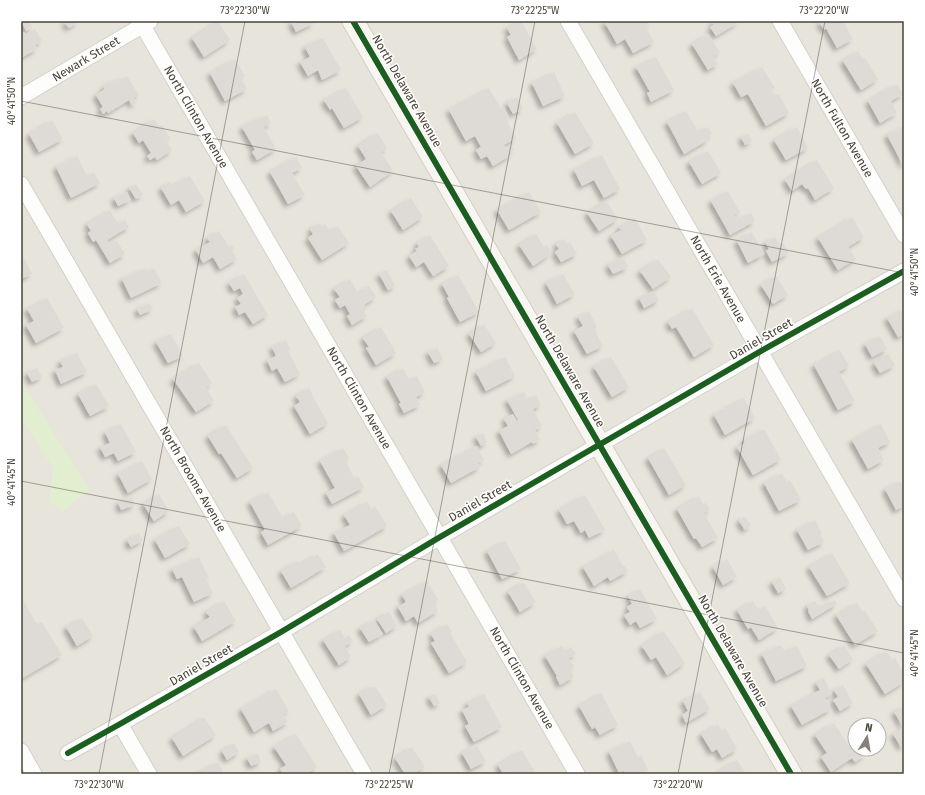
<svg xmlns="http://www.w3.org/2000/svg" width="925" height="795" font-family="'Fira Sans',sans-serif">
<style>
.residential{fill:#e7e4dc;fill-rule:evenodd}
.green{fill:#e1eecf}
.building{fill:#dedbd6;filter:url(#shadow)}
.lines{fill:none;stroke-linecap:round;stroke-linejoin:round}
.street-casing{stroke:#d2d0cb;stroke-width:17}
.secondary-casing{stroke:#d3cfc5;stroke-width:23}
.street{stroke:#fdfdfc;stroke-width:15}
.secondary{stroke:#f7f6f1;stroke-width:21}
.cycleway-casing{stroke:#fff;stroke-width:8}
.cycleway{stroke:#1b5e20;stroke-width:6}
.ticks{fill:none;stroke:#4b4439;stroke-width:1;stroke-opacity:0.45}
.labels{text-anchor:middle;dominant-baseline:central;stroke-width:3;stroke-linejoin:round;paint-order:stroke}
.street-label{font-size:12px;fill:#4b4439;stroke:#fff}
.neatline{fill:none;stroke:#4b4439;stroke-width:1.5}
.ticks-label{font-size:10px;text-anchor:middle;fill:#4b4439}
</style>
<defs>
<filter id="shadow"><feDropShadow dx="-3.5" dy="3.5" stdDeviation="2" flood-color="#0004"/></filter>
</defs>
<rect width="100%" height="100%" fill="#f4f2ee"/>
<path class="residential" d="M21 21H904V774H21ZM855 725H879V749H855Z"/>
<path class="green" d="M21 381 90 490 62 512 49 501 53 468 21 418Z"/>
<path class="building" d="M21 21H29L32 27 26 31Z
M64 21H80L69 28Z
M218 21 230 40 204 57 192 38Z
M291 21H313L314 23 296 32Z
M519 21H521L537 49 519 60 507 37 511 35 507 28Z
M604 21H647L650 25 646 27 654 42 633 53 625 39 617 44Z
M712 21H738L739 22 716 36 710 27 714 25Z
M819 21H843L853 39 837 48 826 28 824 30Z
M35 29 42 41 35 45 37 49 21 58V34L24 32 26 34Z
M708 34 720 52 714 56 718 64 708 70 692 44Z
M323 38 341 70 322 80 318 70 308 76 300 62 310 57 305 47Z
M858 51 863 59 865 58 878 79 861 90 843 61Z
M656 57 674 90 651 102 647 93 650 92 636 67Z
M235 59 245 76 241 78 247 89 225 101 210 73Z
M762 67 775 88 771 90 775 96 779 94 789 113 766 126 748 94 741 97 733 83Z
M554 72 565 96 543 106 532 83Z
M127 76 139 95 133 98 136 103 132 105 129 100 108 113 107 111 103 114 100 109 103 107 96 95 105 89 103 87 116 79 118 82Z
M897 84 903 94 891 101 897 113 880 123 868 101Z
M346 88 363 117 344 128 332 108 330 110 324 100Z
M489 88 501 109 504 107 509 118 506 119 516 138 504 145 506 148 512 145 514 150 509 153 511 155 493 166 487 156 481 159 476 150 481 147 475 136 466 141 449 110Z
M517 97 523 109 513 114 507 103Z
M686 111 698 131 708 127 712 134 707 137 708 140 684 154 667 122Z
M575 112 594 143 575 154 557 123Z
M267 115 271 123 264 127 276 149 257 160 252 152 255 150 242 127 259 118 260 119Z
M154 119 159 127 162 125 170 138 166 141 172 150 157 160 155 157 150 160 147 156 151 153 143 140 139 143 133 133Z
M52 120 63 139 39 152 29 134Z
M904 126V167L887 135Z
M797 127 808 148 786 160 774 140Z
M378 133 387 148 381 152 393 171 370 187 356 166 366 159 358 146Z
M748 134 752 141 745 145 741 137Z
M708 151 721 173 702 184 689 162Z
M602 155 620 189 604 198 594 180 582 186 574 170Z
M77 156 87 176 94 172 100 183 71 198 56 167Z
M296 157 302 168 292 173 305 195 288 204 270 172Z
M817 160 834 188 815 200 808 188 806 189 802 184 792 191 785 180Z
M190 176 205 201 186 212 179 200 171 205 161 188 170 182 173 186Z
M136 184 143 195 136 199 129 188Z
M728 191 740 212 734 215 737 220 751 213 755 221 730 235 711 201Z
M127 192 131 200 118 206 114 198Z
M529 192 541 212 509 230 497 210Z
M411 198 423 217 403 230 391 211Z
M606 201 618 219 599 231 587 213Z
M110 210 118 224 125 220 129 227 107 240 110 245 117 241 125 254 110 263 96 240 93 242 88 233 91 231 87 224Z
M852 217 864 237 848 247 856 259 838 270 818 238Z
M635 218 647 240 622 254 611 236 621 230 619 227Z
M320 223 321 226 325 224 330 231 338 226 349 243 322 260 308 238 313 234 310 229Z
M219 231 229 247 232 245 234 249 232 251 237 259 220 269 213 257 203 263 196 250 210 242 207 238Z
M752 232 764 254 748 263 737 241Z
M536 234 544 247 547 245 551 251 548 253 549 255 533 266 519 245Z
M430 235 449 266 433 276 424 262 416 267 409 256 417 251 415 249 419 247 417 243Z
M775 237 780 245 783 243 789 253 772 262 766 251 769 249 765 242Z
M564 239 566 244 570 242 577 254 561 262 555 252 559 249 556 244Z
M22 255 32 274 21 279V256Z
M623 257 628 267 613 274 608 265Z
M658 259 671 277 653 289 640 271Z
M145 268 146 271 154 268 162 283 131 298 122 279Z
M387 270 395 286 388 290 379 274Z
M244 274 268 315 253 324 245 312 239 315 235 307 241 304 237 298 243 294 240 288 234 291 229 283Z
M563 274 575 294 557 304 546 283Z
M458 275 479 312 460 322 447 298 449 297 442 284Z
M776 276 788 295 773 304 761 285Z
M350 279 358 293 369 286 376 297 364 305 366 307 362 309 367 316 352 325 347 316 350 314 345 305 340 308 335 300 340 297 334 289Z
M654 291 659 300 644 308 639 298Z
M47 298 64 328 36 343 26 325 34 321 27 309Z
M150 303 153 309 140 315 137 309Z
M692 308 714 345 694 357 676 327 672 329 668 322Z
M904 309V334L898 337 887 318Z
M589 311 597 327 594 329 603 346 587 354 574 331 583 326 578 317Z
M484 324 496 343 481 352 469 334Z
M381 327 396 353 376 365 366 348 369 347 363 338Z
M171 334 183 356 168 363 156 342Z
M880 336 887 349 872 357 865 344Z
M286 340 290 349 288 350 300 374 285 382 277 368 272 371 267 360 276 356 272 347Z
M437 348 443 359 434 363 428 352Z
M840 350 849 366 839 372 855 401 838 410 814 365Z
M77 353 87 372 61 384 55 370 63 367 60 361Z
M888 354 895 365 880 373 874 363Z
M505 357 515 376 486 391 476 372Z
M611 357 629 387 612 397 594 367Z
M199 363 212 383 206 387 214 401 196 412 173 379Z
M37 368 42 377 32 382 27 373Z
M403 368 409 380 417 376 425 392 416 397 420 405 404 413 399 404 401 403 387 377Z
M96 384 109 406 90 416 78 394Z
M309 388 314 397H313L328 423 310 434 294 406 300 402 296 396Z
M524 392 528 400 536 395 541 405 533 409 542 426 535 430 540 440 532 444V442L511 454 499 431 508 426 504 419 513 414 517 421 518 420 507 400Z
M744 398 755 418 725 435 714 415Z
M121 424 136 452 118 461 114 453 105 457 100 447 110 443 105 432Z
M881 424 890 442 878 448 884 460 868 469 852 440Z
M226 425 253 468 237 478 221 453 219 454 208 436Z
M764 429 781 459 753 475 737 447 745 443 744 440Z
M483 433 487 442 481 446 476 437Z
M477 446 484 460 478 463 480 467 451 483 441 465Z
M343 448 349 458 345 460 354 478 358 476 364 487 332 504 326 493 335 488 320 461Z
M664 448 686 485 669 495 648 458Z
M142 461 152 479 128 493 118 474Z
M782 473 787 482 790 480 801 500 779 511 764 483Z
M900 481 904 487V506L896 510 885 489Z
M268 492 283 518 294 512 302 526 268 545 261 532 265 530 250 502Z
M159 494 169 511 154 521 143 504Z
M585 495 605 530 589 538 585 530 581 533 574 521 567 524 559 510Z
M699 496 703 504 706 503 710 510 704 513 718 538 702 547 696 538 694 539 677 509Z
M132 497 135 505 121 510 118 502Z
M367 502 371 509 375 506 387 526 344 551 334 533 350 525 344 515Z
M744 516 751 525 745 530 739 521Z
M815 520 822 533 820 534 824 542 808 550 797 530Z
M179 526 190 544 165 558 155 540Z
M139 533 143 540 131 547 127 540Z
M505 541 521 569 502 579 487 551Z
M614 550 623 566 624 565 628 571 610 581 608 577 594 586 583 567Z
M832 553 850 583 827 596 809 567Z
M318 554 326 567 291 588 281 571 298 561 301 564Z
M199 557 209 578 206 579 213 593 194 602 182 577 177 579 172 569Z
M727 559 737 577 723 585 713 567Z
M780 577 786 589 778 593 772 582Z
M427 581 438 600 434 603 438 611 418 623 414 616 406 621 398 607 406 602 402 595Z
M523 582 536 602 520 612 508 592Z
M640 589 657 619 640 628 636 621 630 625 624 615 630 612 627 607 632 604 628 596Z
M21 597 37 624 42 622 62 655 21 679Z
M834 600 837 604 812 619 808 611 809 610 807 606 815 601 818 606 822 604 823 607Z
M224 601 236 621 202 641 194 627 210 617 206 612Z
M753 601 759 610 765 606 778 628 759 640 751 627 748 629 737 610Z
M857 603 863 612 865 611 878 631 855 645 836 615Z
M389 612 397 626 386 633 377 619Z
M82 618 93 636 77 646 66 627Z
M374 620 383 634 369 642 360 628Z
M447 624 452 632 450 633 467 662 449 673 431 643 435 641 431 634Z
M340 630 345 638 349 635 353 641 345 646 351 657 339 665 323 640Z
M664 631 685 663 667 675 656 657 651 660 642 646Z
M781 645 785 652 797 646 807 666 776 681 762 654Z
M844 645 853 659 839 669 829 655Z
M562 646 564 651 571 647 576 654 569 658 574 667 570 670 574 677 560 685 556 677 557 676 545 656Z
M886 651 892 660 895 658 904 674V682L885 694 866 664Z
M824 678 832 694 825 698 831 709 802 725 791 706 820 690 816 683Z
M843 685 853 703 840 711 833 700 838 697 834 690Z
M372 686 373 688 376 687 387 705 371 715 359 694Z
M276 689 289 711 283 714 288 722 273 731 269 723 254 732 241 709Z
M700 692 710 709 686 723 682 715 688 711 683 701Z
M601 693 618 725 600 735 595 727 592 729 579 706Z
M435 694 440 703 434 706 429 697Z
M484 694 502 727 474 742 465 726 469 724 462 710 469 707 467 703Z
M904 706V746L901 747 893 734 904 728 894 712Z
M204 717 216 735 183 756 172 738Z
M834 723 849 746 855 742V749H861L865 755 855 762 852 758 831 772 821 757 827 753 815 735Z
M718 724 722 730 725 728 737 749 722 758 717 749 712 752 701 734Z
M296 734 317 767 306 774H283L280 769 286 765 274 747Z
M630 741 638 757 641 755 648 770 639 774H625L624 771 619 773 609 752Z
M234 743 239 752 227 760 222 751Z
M476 744 486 761 471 769 462 753Z
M412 747 425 767 413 774H405L395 758Z
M522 750 536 774H509L508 772 503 774 498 765Z
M258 753 261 762 251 766 247 758Z
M737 760 746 774H715Z
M218 762 223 771 218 774H195Z"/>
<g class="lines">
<g class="street-casing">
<path id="street" d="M140 21 577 774
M568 21 904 599
M780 21 904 235
M21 97 150 21
M21 184 364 774
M120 724 149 774
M21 751 34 774
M68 753 120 724 281 632 440 537 761 351 904 271"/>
</g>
<g class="secondary-casing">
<path id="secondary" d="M353 21 791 774"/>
</g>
<use href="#street" class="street"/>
<use href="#secondary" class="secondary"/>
<g class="cycleway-casing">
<path id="cycleway" d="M353 21 791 774
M68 753 120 724 281 632 440 537 761 351 904 271"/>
</g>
<use href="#cycleway" class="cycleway"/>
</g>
<path class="ticks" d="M21 101 904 273M21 481 904 653M99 774 245 21M389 774 535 21M678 774 825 21"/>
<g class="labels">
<g class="street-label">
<text transform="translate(86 59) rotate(-31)">Newark Street</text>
<text transform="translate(407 91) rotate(60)">North Delaware Avenue</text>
<text transform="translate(196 117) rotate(60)">North Clinton Avenue</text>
<text transform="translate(842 128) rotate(60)">North Fulton Avenue</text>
<text transform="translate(718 279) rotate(60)">North Erie Avenue</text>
<text transform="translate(761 339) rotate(-30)">Daniel Street</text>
<text transform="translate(570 371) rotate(60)">North Delaware Avenue</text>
<text transform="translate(359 398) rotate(60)">North Clinton Avenue</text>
<text transform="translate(193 479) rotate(60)">North Broome Avenue</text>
<text transform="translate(480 501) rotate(-30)">Daniel Street</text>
<text transform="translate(733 651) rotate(60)">North Delaware Avenue</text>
<text transform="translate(201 665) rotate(-30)">Daniel Street</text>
<text transform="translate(522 678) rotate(60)">North Clinton Avenue</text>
</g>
</g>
<rect width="925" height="795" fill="none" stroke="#ffffff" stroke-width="44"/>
<g transform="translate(867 737) rotate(11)"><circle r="19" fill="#ffffff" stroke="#b7b4b0"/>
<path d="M0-3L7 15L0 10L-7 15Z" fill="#868178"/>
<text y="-6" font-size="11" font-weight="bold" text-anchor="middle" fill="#4b4439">N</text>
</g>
<rect x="22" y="22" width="881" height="751" class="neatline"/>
<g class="ticks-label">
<text x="245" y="14">73°22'30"W</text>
<text x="535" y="14">73°22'25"W</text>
<text x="824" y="14">73°22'20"W</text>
<text transform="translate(11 101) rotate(-90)" y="4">40°41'50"N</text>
<text transform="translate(914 272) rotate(-90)" y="4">40°41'50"N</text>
<text transform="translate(11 482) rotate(-90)" y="4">40°41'45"N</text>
<text transform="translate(914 653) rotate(-90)" y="4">40°41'45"N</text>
<text x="99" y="788">73°22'30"W</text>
<text x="389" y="788">73°22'25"W</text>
<text x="678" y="788">73°22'20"W</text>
</g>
</svg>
